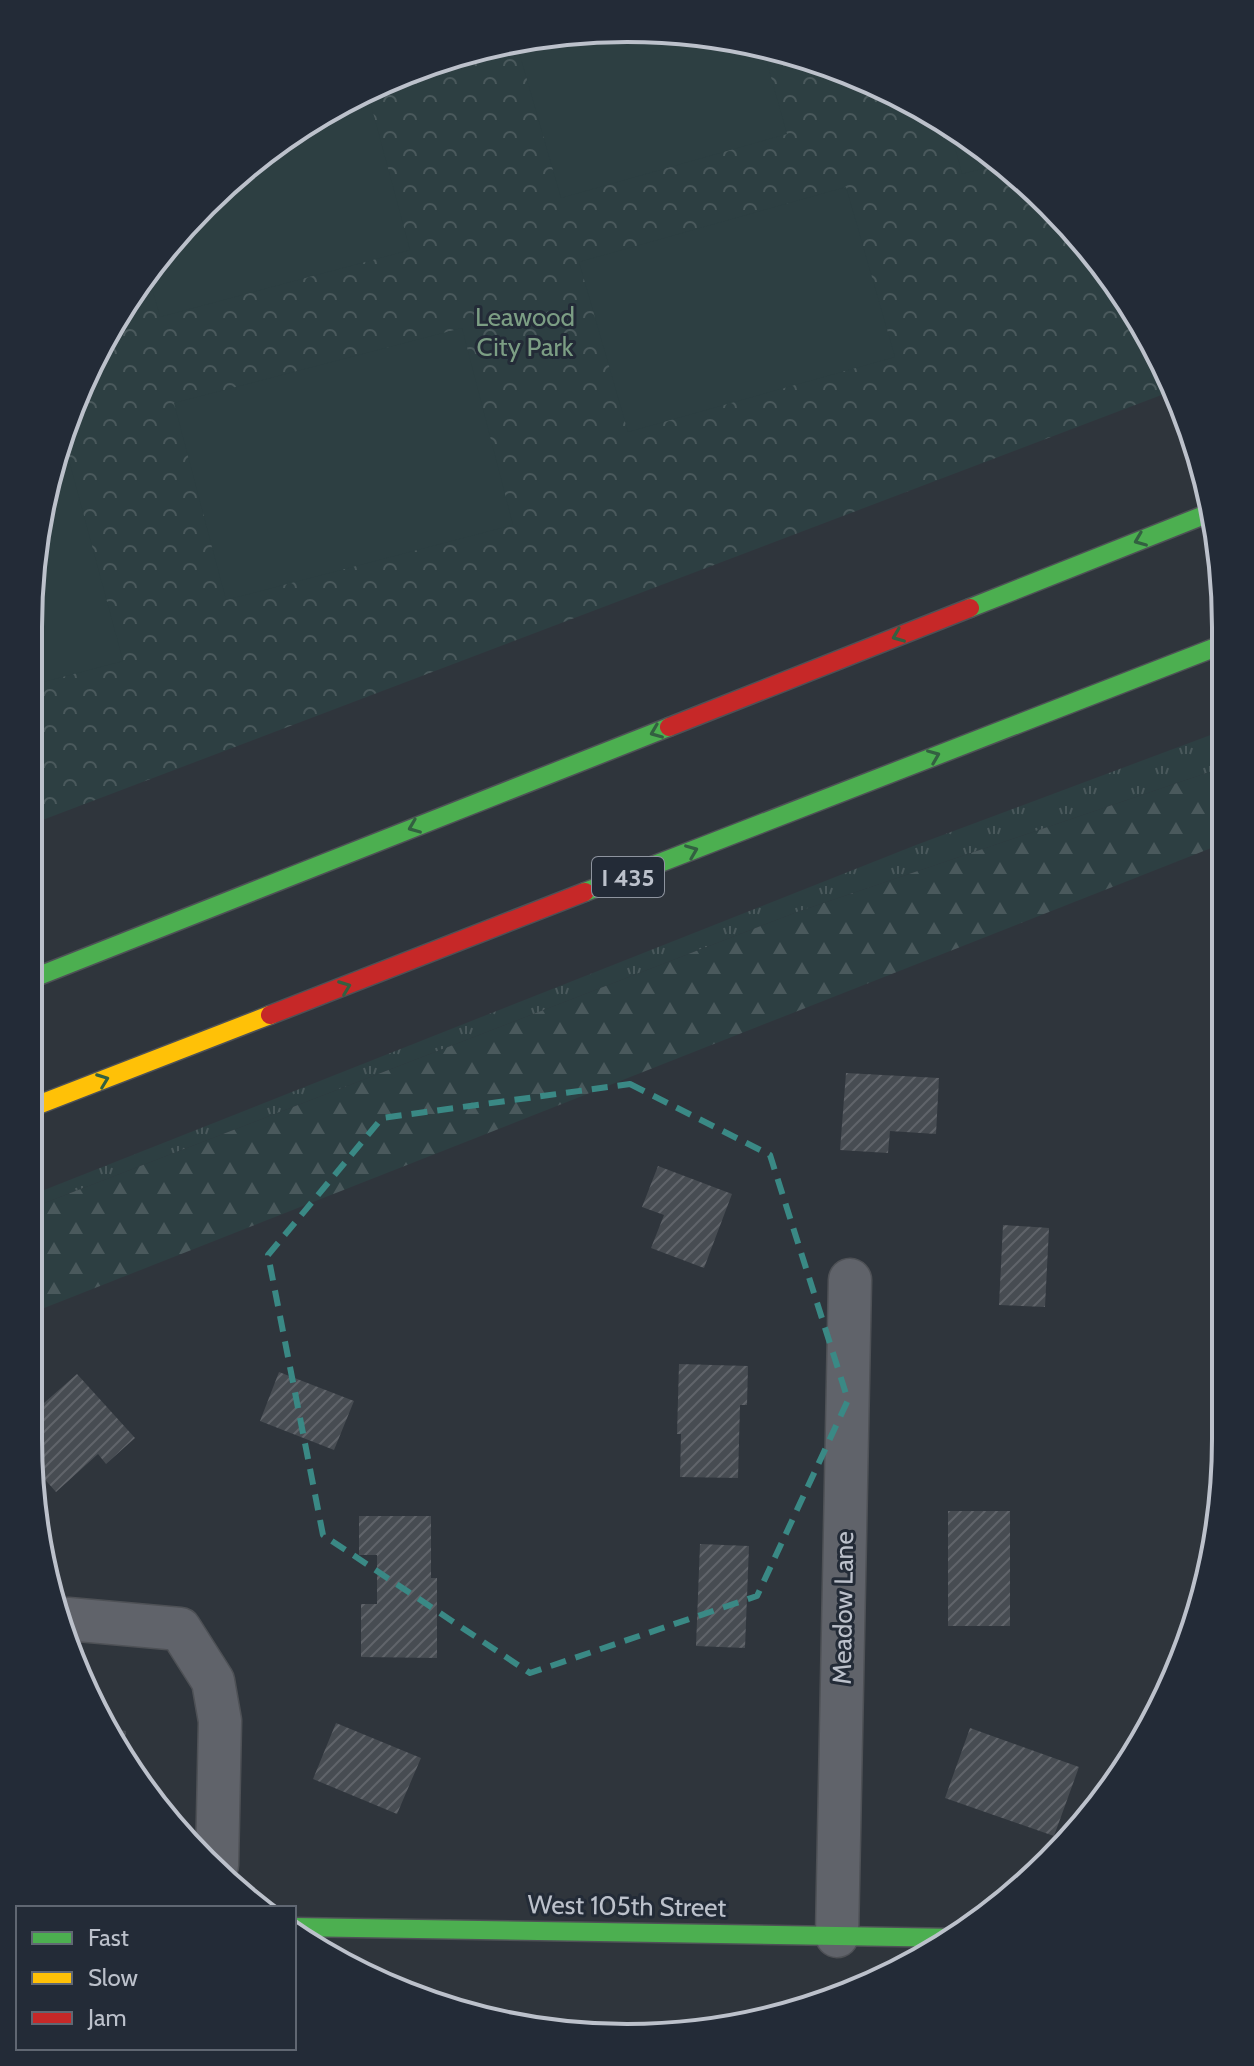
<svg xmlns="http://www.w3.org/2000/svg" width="1254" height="2066" font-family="Cabin,sans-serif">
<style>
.grass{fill:url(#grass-tufts)}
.forest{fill:url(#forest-firs)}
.park{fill:url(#park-crowns)}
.garden{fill:#2d3f42}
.building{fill:url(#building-hatch)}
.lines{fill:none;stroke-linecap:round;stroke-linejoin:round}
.street-casing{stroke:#4e5156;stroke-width:45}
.fast-casing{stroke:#4e5156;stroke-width:21}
.slow-casing{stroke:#4e5156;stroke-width:21}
.jam-casing{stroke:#4e5156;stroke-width:21}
.street{stroke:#60636a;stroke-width:42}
.fast{stroke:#4caf50;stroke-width:18}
.slow{stroke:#ffc107;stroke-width:18}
.jam{stroke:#c62828;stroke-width:18}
.oneway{stroke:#336041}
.marked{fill:none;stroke:#3a8985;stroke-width:6;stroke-dasharray:16 10;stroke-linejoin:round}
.labels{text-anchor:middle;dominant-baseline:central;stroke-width:6;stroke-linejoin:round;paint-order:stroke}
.shield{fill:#232b37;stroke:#8e949f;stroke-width:2}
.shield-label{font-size:24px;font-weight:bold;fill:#bcc1cb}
.park-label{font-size:26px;fill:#7c9e84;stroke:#232b37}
.street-label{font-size:26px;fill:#bcc1cb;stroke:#232b37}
.rim{fill:none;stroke:#bcc1cb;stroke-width:4}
</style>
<defs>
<pattern id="grass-tufts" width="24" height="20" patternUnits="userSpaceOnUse" patternTransform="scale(2)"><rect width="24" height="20" fill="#2d3f42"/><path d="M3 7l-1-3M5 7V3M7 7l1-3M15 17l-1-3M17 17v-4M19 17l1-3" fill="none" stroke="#4a595c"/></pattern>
<pattern id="forest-firs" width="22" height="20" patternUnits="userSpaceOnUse" patternTransform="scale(2)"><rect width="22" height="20" fill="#2d3f42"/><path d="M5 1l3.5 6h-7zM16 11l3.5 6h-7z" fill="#4a595c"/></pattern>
<pattern id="park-crowns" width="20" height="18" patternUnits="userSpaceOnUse" patternTransform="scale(2)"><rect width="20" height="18" fill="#2d3f42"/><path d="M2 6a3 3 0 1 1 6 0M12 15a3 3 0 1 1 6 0" fill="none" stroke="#4a595c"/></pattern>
<pattern id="building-hatch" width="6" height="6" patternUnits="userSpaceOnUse" patternTransform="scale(2)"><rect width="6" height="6" fill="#474c52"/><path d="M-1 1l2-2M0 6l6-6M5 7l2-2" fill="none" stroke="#60646a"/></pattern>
</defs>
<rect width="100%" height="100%" fill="#2f353c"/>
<path class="grass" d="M1224 730V767L797 912 29 1209V1196L916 845Z"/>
<path class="forest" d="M1224 767V843L29 1314V1209L797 912Z"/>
<path class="park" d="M666 29 782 48 892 90 991 152 1078 232 1146 328 1172 391 32 824 33 549 73 398 152 263 232 177 327 108 434 60 548 33Z"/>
<path class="garden" d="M666 29 762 45 787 134 561 198 519 52 589 32Z
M367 90 410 250 160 317 147 270 152 263 232 177 327 108Z
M949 125 991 152 1004 163 962 174Z
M846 187 895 357 628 432 579 262Z
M462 328 513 525 226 600 174 403Z
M63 438 123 661 32 685 33 549Z"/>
<path class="building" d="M846 1073 939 1078 936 1134 890 1131 888 1153 840 1150Z
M658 1166 732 1194 704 1268 651 1248 664 1215 642 1207Z
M1003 1225 1049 1228 1045 1307 999 1305Z
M679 1364 748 1366 747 1405H740L738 1478 680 1477 681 1434H677Z
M279 1372 354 1401 334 1450 260 1421Z
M77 1374 135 1438 106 1464 98 1454 56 1492 32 1465 28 1439V1417Z
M948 1511H1010V1626H948Z
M359 1516H431V1578H437V1658L361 1657V1604H377V1555H359Z
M700 1544 749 1546 745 1648 696 1646Z
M336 1723 421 1758 397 1814 313 1779Z
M111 1728 126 1731 123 1750Z
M970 1728 1079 1767 1054 1836 945 1798Z"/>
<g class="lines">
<g class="street-casing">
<path id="street" d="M58 1622 68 1619 180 1629 213 1681 220 1721 217 1865
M837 1936 850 1280"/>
</g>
<g class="fast-casing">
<path id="fast" d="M970 608 1212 512
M585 892 1224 644
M31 979 669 727
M294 1927 958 1938"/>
</g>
<g class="slow-casing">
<path id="slow" d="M30 1108 270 1015"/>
</g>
<g class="jam-casing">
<path id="jam" d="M669 727 970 608
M270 1015 585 892"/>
</g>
<use href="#street" class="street"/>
<use href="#fast" class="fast"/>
<use href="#slow" class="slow"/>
<use href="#jam" class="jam"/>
</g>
<defs><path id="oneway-chevron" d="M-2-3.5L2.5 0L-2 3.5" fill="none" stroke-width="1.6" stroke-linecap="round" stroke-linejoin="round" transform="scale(2)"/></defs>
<g class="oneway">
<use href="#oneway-chevron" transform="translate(1140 540) rotate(158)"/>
<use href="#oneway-chevron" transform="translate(898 636) rotate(158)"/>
<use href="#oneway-chevron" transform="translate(656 732) rotate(158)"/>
<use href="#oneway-chevron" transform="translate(934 756) rotate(-22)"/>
<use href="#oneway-chevron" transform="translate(414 827) rotate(158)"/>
<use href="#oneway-chevron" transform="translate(692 851) rotate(-22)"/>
<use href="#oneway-chevron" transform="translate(345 987) rotate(-21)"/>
<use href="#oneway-chevron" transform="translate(103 1080) rotate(-21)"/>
</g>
<path class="marked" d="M630 1084 770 1155 848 1400 757 1596 530 1673 323 1535 268 1255 382 1118Z"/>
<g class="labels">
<rect class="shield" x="592" y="857" width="72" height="40" rx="6"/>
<g class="shield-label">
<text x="628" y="877">I 435</text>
</g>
<g class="park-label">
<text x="525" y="317">Leawood<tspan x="525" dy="30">City Park</tspan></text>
</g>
<g class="street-label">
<text transform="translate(843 1608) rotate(-89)">Meadow Lane</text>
<text transform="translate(627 1906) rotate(1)">West 105th Street</text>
</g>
</g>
<path d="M0 0H1254V2066H0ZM627 42H627A585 585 0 0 1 1212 627V1439A585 585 0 0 1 627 2024H627A585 585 0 0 1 42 1439V627A585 585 0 0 1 627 42Z" fill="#232b37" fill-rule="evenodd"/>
<path class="rim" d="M627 42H627A585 585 0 0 1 1212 627V1439A585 585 0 0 1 627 2024H627A585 585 0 0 1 42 1439V627A585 585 0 0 1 627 42Z"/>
<rect x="16" y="1906" width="280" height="144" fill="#232b37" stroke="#606772" stroke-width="2"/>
<rect x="32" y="1932" width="40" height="12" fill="#4caf50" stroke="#606772" stroke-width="2"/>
<text x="88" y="1946" font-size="24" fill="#bcc1cb">Fast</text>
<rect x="32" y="1972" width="40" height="12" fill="#ffc107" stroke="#606772" stroke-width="2"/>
<text x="88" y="1986" font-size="24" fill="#bcc1cb">Slow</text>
<rect x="32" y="2012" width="40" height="12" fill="#c62828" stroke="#606772" stroke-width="2"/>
<text x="88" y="2026" font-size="24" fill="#bcc1cb">Jam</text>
</svg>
